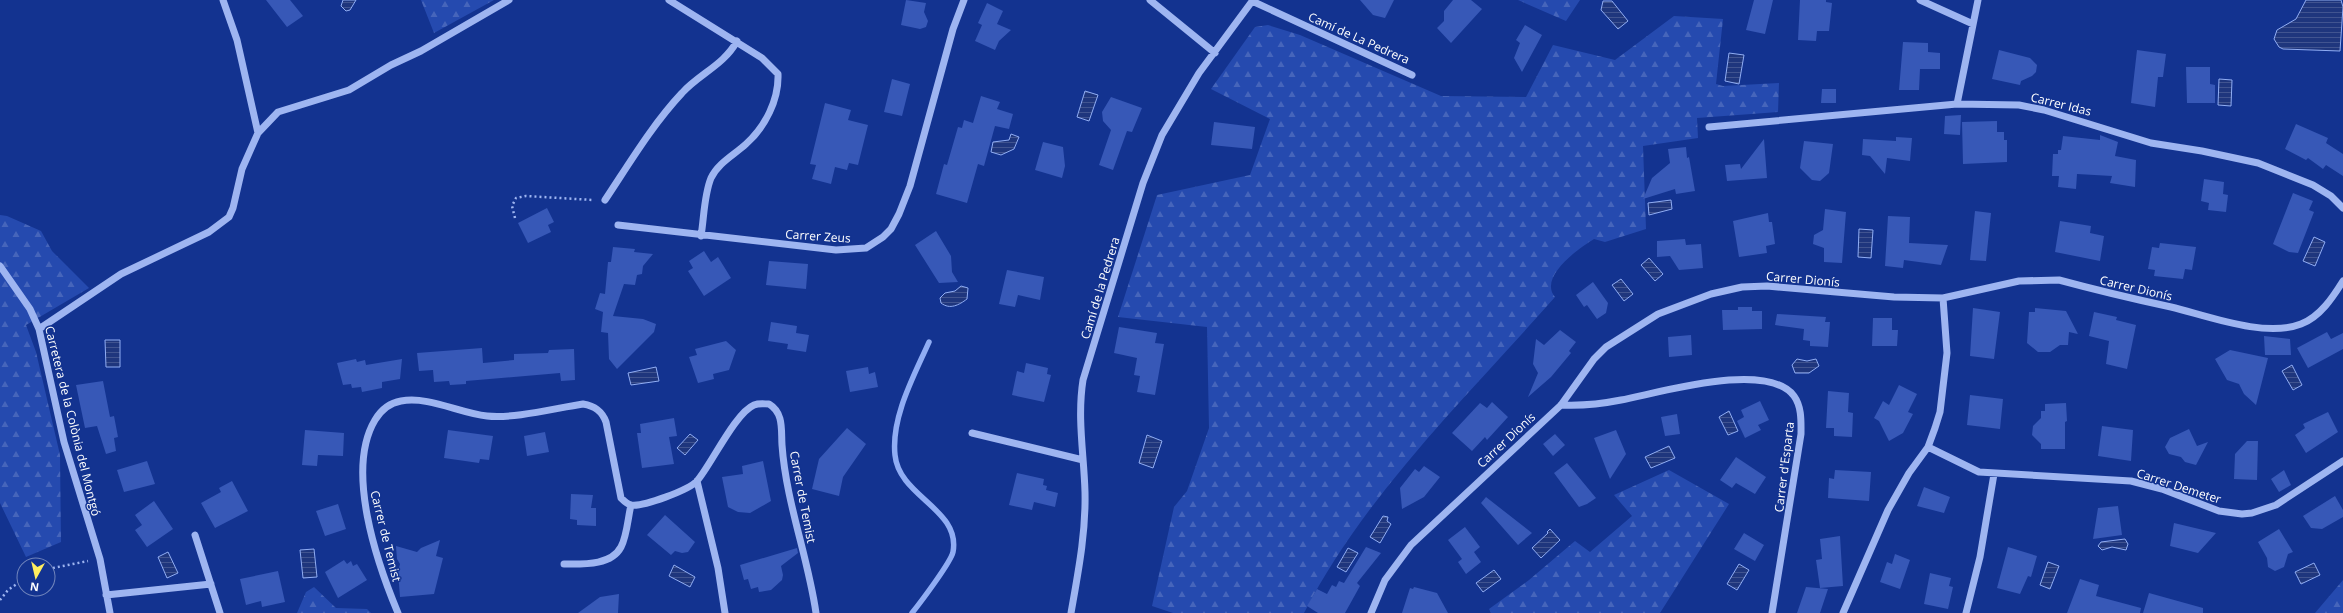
<svg xmlns="http://www.w3.org/2000/svg" width="2343" height="613" font-family="'Open Sans',sans-serif">
<style>
.forest{fill:url(#forest-firs)}
.water{fill:url(#water-rules);stroke:#90adf4}
.lines{fill:none;stroke-linecap:round;stroke-linejoin:round}
.stream{stroke:#90adf4;stroke-width:5.5}
.building{fill:#3758b7}
.path{stroke:#9eb5f1;stroke-width:2.5;stroke-dasharray:2 3;stroke-linecap:butt}
.minor{stroke:#9eb5f1;stroke-width:7}
.labels{text-anchor:middle;dominant-baseline:central;stroke-width:3;stroke-linejoin:round;paint-order:stroke}
.street-label{font-size:12px;fill:#fff;stroke:#133390}
</style>
<defs>
<pattern id="forest-firs" width="22" height="20" patternUnits="userSpaceOnUse"><rect width="22" height="20" fill="#254aaf"/><path d="M5 1l3.5 6h-7zM16 11l3.5 6h-7z" fill="#4665bb"/></pattern>
<pattern id="water-rules" width="6" height="5" patternUnits="userSpaceOnUse"><rect width="6" height="5" fill="#1f367d"/><path d="M0 2.5h6" fill="none" stroke="#415490"/></pattern>
</defs>
<rect width="100%" height="100%" fill="#133390"/>
<path class="forest" d="M421 0H494L434 33Z
M1518 0H1580L1566 21Z
M1674 16 1723 19 1716 84 1723 86 1779 83 1778 112 1697 118 1698 138 1643 146 1646 229 1605 242 1594 239C1579 248 1538 277 1555 297 1466 398 1366 493 1304 613H1173L1152 606 1174 507 1187 491 1209 428 1207 327 1118 317 1157 195 1250 175 1270 119 1211 89 1255 27 1268 25 1300 35 1441 96 1526 97 1553 45 1615 60Z
M0 215 7 216 41 231 52 251 89 288 26 325 36 352 60 455 61 542 26 557 0 503Z
M1669 470 1729 504 1660 613H1491L1489 609 1529 580 1575 541 1590 552 1632 516 1614 495Z
M2343 580V613H2315Z
M314 587 336 608 367 609 371 613H297L306 592Z"/>
<path class="water" d="M343 0H356L350 10 346 11 341 6Z
M2306 0H2341L2343 7 2340 51 2283 49 2279 47 2274 39 2277 30 2296 19Z
M1603 1H1612L1628 21 1618 29 1601 10Z
M1729 53 1744 55 1739 84 1725 81Z
M2219 79 2232 80 2231 106 2218 105Z
M1085 91 1098 95 1089 121 1077 117Z
M1011 134 1019 137 1014 149 1001 155 991 152 993 142 1009 140Z
M1671 200 1672 209 1649 215 1648 203Z
M1859 229 1873 230 1871 258 1858 257Z
M2314 237 2325 242 2315 266 2303 261Z
M1649 258 1663 274 1655 281 1641 265Z
M1621 279 1633 294 1624 301 1612 285Z
M961 286 968 288 967 299C959 305 950 310 941 303L940 298 945 293 955 291Z
M105 340H120V367H106Z
M1797 359 1807 361 1816 359 1819 366 1809 373H1795L1792 365Z
M2292 365 2302 385 2293 390 2282 371Z
M656 367 659 381 631 385 628 373Z
M1729 411 1738 431 1728 435 1719 417Z
M690 434 698 440 685 455 677 448Z
M1147 435 1162 441 1153 468 1139 463Z
M1669 446 1675 458 1651 468 1645 457Z
M1383 516 1388 517 1387 521 1391 524 1380 543 1370 537Z
M1550 529 1560 540 1541 558 1532 548 1548 533 1547 532Z
M2125 539 2128 544 2126 550 2112 547 2102 550 2098 546 2101 542Z
M1348 548 1358 553 1346 572 1337 567Z
M314 549 317 577 303 578 300 550Z
M168 552 178 573 167 578 158 557Z
M2048 562 2059 566 2050 589 2040 585Z
M2314 563 2320 575 2301 584 2295 572Z
M1739 564 1749 570 1737 590 1727 584Z
M674 565 695 577 690 587 669 576Z
M1494 570 1501 579 1483 592 1476 583Z"/>
<g class="lines">
<path class="stream" d="M912 613C920 603 951 562 953 552 961 509 899 497 895 455 891 417 914 376 929 342"/>
</g>
<path class="building" d="M266 0H290L303 16 287 27Z
M906 0 926 3 924 12 928 21 926 27 920 29 901 25Z
M1360 0H1394L1385 18 1373 15Z
M1453 0H1471L1482 9 1451 43 1437 28 1444 21V11Z
M1754 0H1773L1765 34 1746 30Z
M1800 0H1826V2L1832 3 1829 31H1817L1816 41 1798 40Z
M987 3 1003 11 997 24 1011 30 999 41 995 50 975 41 982 25 978 23Z
M1525 25 1542 35 1522 72 1514 58 1520 43 1516 40Z
M1903 42 1928 43V52L1940 53V69H1920L1919 90H1899Z
M1999 50 2030 58 2037 65 2036 72 2032 76 2021 81 2020 85 1992 79Z
M2137 50 2166 54 2163 77H2158L2155 107 2131 103Z
M2186 67H2210V84L2215 85V103H2187Z
M892 79 910 84 902 116 884 112Z
M1822 89H1836V103H1821Z
M981 96 1000 102 997 109 1013 114 1009 129 995 126 984 166 978 164 967 203 936 194 944 164 947 165 958 127 962 128 964 120 973 123Z
M1111 97 1142 108 1132 132 1127 131 1113 170 1099 165 1111 130 1103 121 1102 112Z
M825 103 851 110 848 120 868 125 858 165 849 163 847 170 835 167 831 184 812 179 816 165 810 164Z
M1961 115 1960 135 1944 134 1945 116Z
M1997 121V132H2004V140H2007V162L1963 164 1962 122Z
M1214 122 1255 127 1252 149 1211 145Z
M2296 124 2328 138 2326 143 2343 154V176L2326 165 2323 169 2308 158 2306 160 2285 149Z
M2100 135 2118 142 2115 156 2136 160 2135 187 2110 183 2112 176 2077 174 2076 189 2058 187 2059 176H2052L2053 154H2058V150H2061L2063 136 2100 140Z
M1896 137 1912 138 1910 161 1887 158 1885 174 1870 156 1862 155 1863 139 1896 141Z
M1764 139 1767 178 1727 181 1725 165 1740 164 1741 169Z
M1804 141 1833 144 1829 173 1820 181 1812 180 1800 168Z
M1043 142 1063 147 1065 166 1062 178 1035 170Z
M1686 147 1687 158 1689 157 1695 191 1676 194 1675 189 1643 199 1652 178 1670 163 1668 149Z
M2204 179 2224 182 2223 194 2228 195 2226 212 2208 210 2209 203 2201 201Z
M2293 193 2313 201 2309 210 2314 212 2298 253 2289 252 2273 244Z
M547 208 554 222 548 225 551 232 528 243 518 223Z
M1825 209 1846 212 1842 263 1824 262V248L1813 244 1814 235 1823 230Z
M1975 211 1991 213 1986 261 1970 260Z
M1768 213 1769 222H1772L1775 244 1766 246 1767 253 1739 257 1733 221Z
M1888 216 1910 217 1909 243 1948 245 1941 265 1904 260 1903 268 1885 266Z
M2060 221 2091 226 2090 233 2104 236 2100 261 2055 252Z
M936 231 951 256 952 272 958 282 939 283 915 245Z
M1685 239 1686 245 1701 244 1703 268 1679 270 1670 256 1657 257V241Z
M2160 243 2196 247 2192 270 2185 269 2183 279 2154 276 2155 270 2148 269 2152 247 2159 248Z
M613 247 635 249 634 252 653 254 643 266 642 274 637 275 635 285 624 284 613 316 643 319 656 324 654 332 617 369 609 359 608 333 601 332 603 312 595 309 600 293 605 294 608 262H611Z
M704 251 711 262 718 257 731 278 704 296 688 271 693 268 689 261Z
M769 261 808 264 806 289 766 285Z
M1007 270 1044 277 1040 300 1018 295 1015 307 999 304Z
M1593 282 1608 303 1606 313 1597 319 1587 305 1584 307 1576 295Z
M1738 307H1752V311H1762V329L1723 330 1722 310H1738Z
M1973 308 2000 312 1994 359 1970 356Z
M2035 308 2066 311 2078 334 2069 332 2068 345H2060L2050 352H2038L2027 343 2029 312H2035Z
M2094 312 2117 317 2116 320 2136 325 2127 369 2106 364 2109 341 2089 336Z
M1777 314 1826 317 1825 322H1830L1828 347 1810 346V341L1803 340 1804 329 1775 325Z
M1873 318H1892V330H1898L1897 346H1872Z
M771 322 797 326 796 333 809 335 806 352 787 349 788 344 768 341Z
M1119 327 1157 333 1155 343 1164 344 1155 395 1137 392 1140 376 1134 375 1137 358 1114 353Z
M1560 330 1576 342 1569 351 1571 353 1551 377 1528 397 1538 373 1533 364 1536 339 1544 345Z
M2327 332 2331 339 2343 333V349L2308 368 2297 348Z
M1691 335 1692 355 1669 357 1668 337Z
M2264 336 2290 339 2291 355H2265Z
M726 341 736 350 729 370 713 374 714 379 698 383 689 357 697 355 695 349Z
M482 348 483 363 514 360V354L548 353 549 350 574 349 575 380 561 381 560 373 466 381V384L450 385 449 381 434 382 433 370 419 371 417 353Z
M2230 350 2268 358 2256 405 2244 394 2239 384 2227 380 2215 359Z
M356 359 357 362 365 360 366 365 402 359 400 379 382 382V388L362 392 361 387 352 388 351 384 343 385 337 363Z
M1026 363 1048 368 1047 374 1051 375 1044 402 1012 395 1017 371 1024 373Z
M868 367 869 374 875 372 878 387 850 392 846 371Z
M103 381 110 417 114 416 118 437 114 438 116 451 106 454 97 426 85 428 76 385Z
M1899 385 1917 394 1908 412 1913 414 1903 433 1889 441 1879 421 1874 418 1883 401 1889 405Z
M1828 391 1849 393 1848 412 1853 413 1852 437 1834 436V428H1826Z
M1970 395 2003 399 2000 429 1967 425Z
M1760 401 1769 420 1758 425 1761 430 1745 438 1737 421 1744 417 1741 410Z
M1492 402 1508 417 1487 440 1485 437 1472 451 1452 433 1480 403 1487 408Z
M2066 403 2067 421 2065 422V449H2041V444L2032 435 2033 426 2041 418V411H2045V404Z
M2328 412 2338 432 2306 453 2295 435 2305 428 2303 424Z
M1677 414 1680 434 1665 436 1661 417Z
M674 418 677 436 669 437 674 464 642 468 637 433H641L640 424Z
M2102 426 2133 430 2131 461 2098 456Z
M847 428 866 444 843 477 839 496 812 489 819 459Z
M2189 429 2197 446 2208 442 2196 465 2185 462 2181 457 2169 454 2165 447 2170 438Z
M305 430 344 433 343 456 318 455 317 466 302 465Z
M448 430 493 436 489 460 480 459 479 463 444 458Z
M1616 430 1626 454 1610 479 1594 438Z
M545 432 549 452 527 456 524 436Z
M1555 434 1565 445 1553 456 1543 444Z
M2247 441H2258L2257 480 2234 479 2235 454Z
M1736 457 1766 477 1755 494 1736 483 1732 488 1720 480Z
M147 461 155 484 124 492 117 470Z
M763 461 771 501 750 513 738 512 728 507 722 477 743 474 742 466Z
M1567 463 1596 498 1587 504 1579 507 1554 473Z
M1424 466 1440 477 1424 497 1402 509 1400 488 1415 469 1419 472Z
M1835 470 1871 472 1869 501 1828 498 1829 478 1834 479Z
M2284 470 2291 485 2279 492 2271 479Z
M1017 473 1044 479 1043 485 1047 486 1046 490 1058 493 1055 507 1034 502 1032 510 1009 505Z
M232 481 248 511 215 528 201 503 221 492 219 488Z
M1924 487 1950 497 1944 513 1917 506Z
M571 494 593 495 591 508H596V526L577 525V520L570 519Z
M2335 496 2343 510V517L2322 529 2311 528 2303 516Z
M1486 497 1532 533 1518 545 1481 503Z
M154 501 173 529 147 547 135 530 142 525 135 515Z
M338 504 346 529 325 536 316 511Z
M2118 506 2122 535 2093 539 2098 508Z
M665 515 695 542 688 552 682 553 675 551 671 555 647 535Z
M2174 523 2216 533 2198 553 2170 546Z
M1465 527 1480 547 1474 552 1481 562 1466 574 1458 562 1462 559 1448 540Z
M2279 529 2293 552 2288 554 2284 567 2275 571 2268 567 2267 558 2258 542Z
M1744 533 1764 545 1755 561 1734 549Z
M1840 536 1843 586 1820 588 1816 560 1822 559 1820 539Z
M440 540 436 556 443 558 434 594 400 597 398 572 400 564 397 559 396 546 417 552 421 548Z
M1366 547 1381 553 1357 583 1360 586 1345 613H1318L1307 606 1317 589 1327 594 1332 585 1336 587 1339 581 1344 583Z
M2008 547 2037 556 2031 577 2028 576 2020 594 1997 588Z
M797 548 798 553 781 566 783 575 782 580 771 590 759 592 758 587 751 589 748 579 744 580 740 565Z
M1895 554 1910 560 1900 589 1880 582 1887 562 1892 564Z
M344 560 347 564 351 561 353 566 357 564 367 580 338 598 325 572Z
M278 571 285 602 262 607 261 601 246 605 240 579Z
M1930 573 1951 578 1949 586 1953 587 1948 609 1924 604Z
M2080 579 2099 585 2096 596 2141 608 2140 613H2067Z
M1414 587 1437 593 1448 613H1402L1410 588 1413 589Z
M1806 587 1828 589 1820 613H1797Z
M2149 593 2203 608V613H2143Z
M619 594 618 613H578L600 597Z"/>
<g class="lines">
<path class="path" d="M515 218 512 206 516 198 526 196 593 200
M48 569 88 561
M0 600 8 590 24 579"/>
<path class="minor" d="M669 0 762 58 778 74C779 100 765 127 746 144 734 155 718 163 711 178 704 195 704 218 701 236
M1150 0 1215 53
M1920 0 1973 24
M1252 1 1412 75
M1957 104 1978 0
M1709 127 1957 104 2019 105 2044 110 2151 143 2202 151 2258 163 2313 185 2331 196 2343 208
M258 133 278 112 349 90 391 65 421 51 509 0
M605 200C629 164 652 125 682 93 699 74 724 65 737 41
M618 225 836 250 866 248 883 237 891 229 899 214 910 186 953 29 964 0
M0 266 30 309 39 329 64 442 100 559 110 613
M39 329 121 274 209 232 229 217 233 208 242 169 258 133 237 40 223 0
M1561 405C1581 406 1601 404 1621 400 1659 393 1767 360 1794 396 1802 407 1801 422 1801 434L1772 613
M972 433 1083 460
M1928 447 1979 472 2131 481 2162 489 2219 511 2242 514 2252 513 2276 505 2343 461
M697 481 718 568 725 613
M195 535 220 613
M564 564C582 564 611 566 621 547 627 536 628 517 631 505
M106 595 211 584
M398 613C377 563 345 470 375 420 381 410 389 403 401 401 429 396 459 413 487 416 514 419 556 408 583 404 595 406 602 411 606 422L621 498C624 501 627 504 631 505 643 507 689 490 697 481 711 465 735 413 754 405 759 403 764 404 769 404 784 413 781 430 782 445 786 502 808 557 816 613
M1071 613C1078 573 1086 533 1085 492 1084 455 1077 418 1083 380L1143 183 1162 135 1199 73 1253 0
M1371 613 1385 580 1411 545 1561 405 1594 359 1606 347 1658 314 1711 294 1742 287 1767 286 1894 297 1943 298 2019 281 2059 280C2096 290 2134 299 2171 307 2208 316 2265 338 2301 324 2320 317 2333 297 2343 281
M1843 613 1888 510 1909 473 1928 447 1935 428 1940 412 1947 353 1943 298
M1966 613 1980 557 1994 474"/>
</g>
<g class="labels">
<g class="street-label">
<text transform="translate(1359 38) rotate(24)">Camí de La Pedrera</text>
<text transform="translate(2061 104) rotate(14)">Carrer Idas</text>
<text transform="translate(818 236) rotate(4)">Carrer Zeus</text>
<text transform="translate(1803 279) rotate(5)">Carrer Dionís</text>
<text transform="translate(1100 288) rotate(-73)">Camí de la Pedrera</text>
<text transform="translate(2136 288) rotate(13)">Carrer Dionís</text>
<text transform="translate(73 421) rotate(76)">Carretera de la Colònia del Montgó</text>
<text transform="translate(1506 440) rotate(-43)">Carrer Dionís</text>
<text transform="translate(1784 467) rotate(-83)">Carrer d'Esparta</text>
<text transform="translate(2179 486) rotate(18)">Carrer Demeter</text>
<text transform="translate(803 497) rotate(79)">Carrer de Temist</text>
<text transform="translate(386 536) rotate(76)">Carrer de Temist</text>
</g>
</g>
<g transform="translate(36 577) rotate(188)"><circle r="19" fill="#133390" stroke="#7185bc"/>
<path d="M0-3L7 15L0 10L-7 15Z" fill="#ffee5f"/>
<text y="-6" font-size="11" font-weight="bold" text-anchor="middle" fill="#ffffff">N</text>
</g>
</svg>
